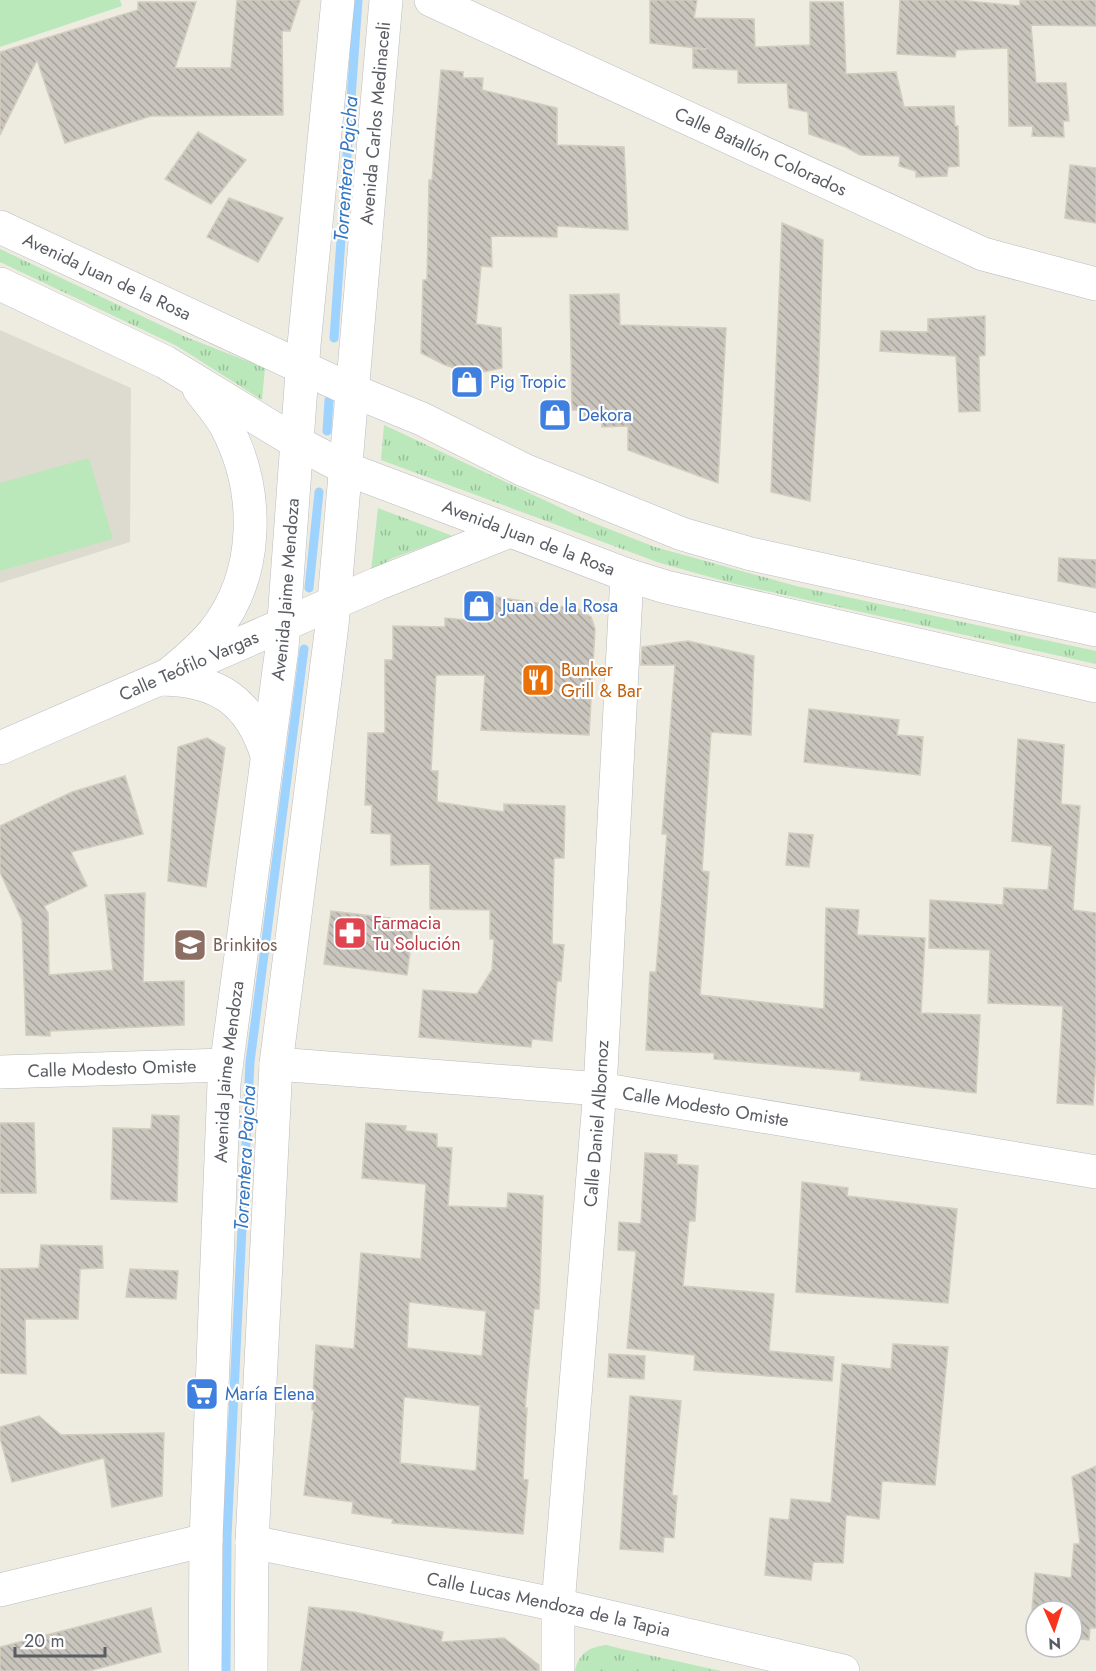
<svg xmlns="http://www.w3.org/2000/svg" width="1096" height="1671" font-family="Jost,sans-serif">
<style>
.education{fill:#dddacf}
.grass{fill:url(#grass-tufts)}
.garden{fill:#bae8bb}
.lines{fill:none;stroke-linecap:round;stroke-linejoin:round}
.stream{stroke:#9fd3ff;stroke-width:9}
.building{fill:url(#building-back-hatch);stroke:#d3cdbe;stroke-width:1.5;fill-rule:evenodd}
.street-casing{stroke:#b8bbc1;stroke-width:34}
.secondary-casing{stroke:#b9bdc4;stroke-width:34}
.street{stroke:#fff;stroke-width:33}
.secondary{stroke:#fff;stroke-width:33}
.labels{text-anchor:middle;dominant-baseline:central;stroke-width:4.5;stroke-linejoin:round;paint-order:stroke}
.street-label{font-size:18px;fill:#595d63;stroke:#fff}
.shop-label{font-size:18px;fill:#366cbe;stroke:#fff;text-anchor:start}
.food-label{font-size:18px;fill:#c56008;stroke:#fff;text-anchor:start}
.health-label{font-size:18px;fill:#be3a42;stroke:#fff;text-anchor:start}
.education-label{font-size:18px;fill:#785e54;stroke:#fff;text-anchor:start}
.water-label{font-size:20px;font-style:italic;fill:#3677c3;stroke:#fff}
</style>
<defs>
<pattern id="grass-tufts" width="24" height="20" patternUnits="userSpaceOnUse" patternTransform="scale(1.5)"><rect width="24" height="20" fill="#bae8bb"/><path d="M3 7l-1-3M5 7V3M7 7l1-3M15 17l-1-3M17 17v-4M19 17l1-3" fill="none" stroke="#9abf9c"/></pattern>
<pattern id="building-back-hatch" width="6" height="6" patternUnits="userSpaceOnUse" patternTransform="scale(1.5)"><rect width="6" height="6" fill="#c9c5bd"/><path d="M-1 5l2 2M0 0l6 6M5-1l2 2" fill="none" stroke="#a6a39d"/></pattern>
</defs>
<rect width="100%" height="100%" fill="#eeebe0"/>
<path class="education" d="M0 330 131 388 130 542 0 583Z"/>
<path class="grass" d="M0 249 186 337 265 368 262 400 177 346 0 262Z
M384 425 591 522 655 547 796 586 1096 651V664L735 584 660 563 381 460Z
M378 508 383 510 453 536 393 558 371 571Z
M607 1645 622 1649 721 1671H575C579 1653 589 1647 607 1645Z"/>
<path class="garden" d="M0 0H120L122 6 0 47Z
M89 458 113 539 0 571V483Z"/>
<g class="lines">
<path class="stream" d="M334 338 358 0
M327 431 329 400
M309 588 319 492
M226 1671 227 1537 250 1062 304 649"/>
</g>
<path class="building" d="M237 0H300L290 31H282L283 115 151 116 65 143 37 60 0 135V52L138 10V2H196L175 68H231Z
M650 0H697L694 18 754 19 755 47 810 45V2H843L846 74 896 72 904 107 954 106 955 126H958L959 166 948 167 947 176 916 177V171L899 166 900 156 860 155 846 147 809 134 808 112 789 108 787 83H738V70L693 68V49H707L650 43Z
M900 0H957L1020 6V0H1096V26L1031 25 1036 83H1066L1069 121H1063L1064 137 1032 136 1033 126H1009L1008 48 956 50 955 57 897 54Z
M441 70 463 72V78H483L482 90 557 108V145L624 147 628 230 557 226V237L491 236 492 267 481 266 476 324 501 328 502 368 474 374 445 365 421 353 423 280H427L429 180H432Z
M198 132 246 160 211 204 165 179Z
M1070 165 1096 168V223L1065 218Z
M229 198 283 218 258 262 207 237Z
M782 223 823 240 818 387 810 501 771 492Z
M619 294 620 325 726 328 718 483 628 450V426L602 427 601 419H584V410H572L570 295Z
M985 316V355L979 356 980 411 959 412 956 356 880 351 881 331 928 332V319Z
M1059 558 1096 560V588L1058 581Z
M490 596 578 609 591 617 595 629 589 735 481 730 485 675H436L431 771H438L437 802 504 812V804L565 806 564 858H554L552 944 564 945 561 981H557L552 1041 532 1039 531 1047 419 1037 423 990 477 994 492 970 494 939H490V910L430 909V864L391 865V834L371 833 372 805H365L368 733H385V660H393V626L445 627V618L488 622Z
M688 641 754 656 751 735 711 732 702 871 709 872 700 995 824 1009 826 908 859 910 857 935 925 938 921 1013 980 1015 976 1093 860 1080 861 1072 714 1059V1053L646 1050 650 972H656L667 834H662L675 665H641L642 647Z
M809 709 899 720 897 735 923 737 920 775 804 762Z
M207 738 225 748 206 887 168 881 178 747Z
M1018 739 1064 745 1061 804 1080 806 1073 910 1096 913V1061L1093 1105 1057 1103 1063 1006 988 1003 990 950 929 948 930 900 1003 905 1004 888 1048 890 1052 846 1012 841Z
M125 776 143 834 71 852 87 886 44 906 48 913 49 975 113 970 105 895 145 893 143 982 184 981V1025L50 1031V1036L26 1035 22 920 0 872V826L72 792Z
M789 833 813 835 809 867 786 865Z
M331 911 414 921 407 975 324 964Z
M152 1115 179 1116 177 1202 111 1199 113 1128 151 1129Z
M0 1123H34L36 1193H0Z
M366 1123 406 1126 405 1131 437 1134V1147L452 1148 448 1206 507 1208 508 1193 543 1196 539 1309H534L525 1408H527L523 1479 528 1480 523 1534 392 1523 393 1519 352 1513 353 1502 304 1495 314 1410H312L316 1345 354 1349 361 1253 421 1259 426 1184 362 1178ZM409 1302 486 1311 482 1356 407 1348ZM404 1397 480 1406 476 1471 400 1463Z
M645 1153 677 1155V1164L698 1166 695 1221H689L683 1286 774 1294 769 1351 834 1357 832 1381 694 1370 695 1355 627 1348 636 1251 618 1250 619 1222 641 1224Z
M802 1182 848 1188 847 1196 957 1209 948 1303 796 1292Z
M41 1245 102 1246 103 1268 80 1269 78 1319H25L26 1374 0 1373V1269L39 1268Z
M130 1269 178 1271 176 1299 126 1297Z
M893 1344 948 1347 935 1485 882 1481 879 1519 846 1515 843 1563 813 1562 811 1580 765 1575 770 1518 789 1520 791 1499 831 1503 842 1364 891 1369Z
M609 1354 645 1356 644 1379 608 1377Z
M630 1396 681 1401 672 1495 677 1496 674 1538 664 1537 663 1552 620 1549Z
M39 1416 61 1435 164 1433 162 1496 112 1507 104 1458 12 1482 0 1438V1427Z
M1096 1466V1628H1090L1089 1640 1072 1638V1611H1036V1636L1030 1635 1035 1573 1071 1578 1074 1544H1080L1072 1477Z
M309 1607 354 1612 443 1632 441 1642 504 1638 539 1665V1671H301Z
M151 1608 161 1652 89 1671H0V1647Z"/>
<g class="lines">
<g class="street-casing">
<g id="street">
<path id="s1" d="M431 0 983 254 1096 284"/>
<path id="s2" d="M0 748 377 584 510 531"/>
<path id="s3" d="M276 1064 600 1089 1096 1172"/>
<path id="s4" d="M0 1072 226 1065"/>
<path id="s5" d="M252 1542 558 1605 843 1671"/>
<path d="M0 1590 206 1540"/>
<path id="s6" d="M558 1671V1605L600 1089 627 575"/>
</g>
</g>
<g class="secondary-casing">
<g id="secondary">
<path id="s7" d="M0 227 351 390 422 419 524 470 682 534 751 554 1096 630"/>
<path id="s8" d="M0 284 165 362 296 442 347 469 627 575 666 587 1096 686"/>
<path d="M163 679C182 664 199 650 214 632 260 574 260 490 226 426 219 413 208 401 199 389"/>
<path d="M163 679C219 680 250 702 267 755"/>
<path id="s9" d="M205 1671 206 1540 224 1083 282 648 304 345 338 0"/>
<path id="s10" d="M251 1671 252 1542 276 1064 332 625 386 0"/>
</g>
</g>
<use href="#street" class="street"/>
<use href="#secondary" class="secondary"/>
</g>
<defs>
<g id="shop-square" transform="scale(1.725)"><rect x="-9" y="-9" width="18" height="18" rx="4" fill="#3f7fe0" stroke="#fff"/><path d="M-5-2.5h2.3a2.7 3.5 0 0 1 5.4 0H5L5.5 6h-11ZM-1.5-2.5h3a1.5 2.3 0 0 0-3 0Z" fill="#fff"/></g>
<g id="restaurant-square" transform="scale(1.725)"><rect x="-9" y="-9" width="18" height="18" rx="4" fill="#e8710a" stroke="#fff"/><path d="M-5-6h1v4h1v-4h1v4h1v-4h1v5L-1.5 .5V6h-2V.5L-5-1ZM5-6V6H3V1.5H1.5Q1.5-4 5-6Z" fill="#fff"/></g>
<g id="pharmacy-square" transform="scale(1.725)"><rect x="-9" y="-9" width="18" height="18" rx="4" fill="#e0444e" stroke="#fff"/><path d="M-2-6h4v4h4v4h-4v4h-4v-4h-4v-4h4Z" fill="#fff"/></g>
<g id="school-square" transform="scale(1.725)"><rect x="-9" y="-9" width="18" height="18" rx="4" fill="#8d6e63" stroke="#fff"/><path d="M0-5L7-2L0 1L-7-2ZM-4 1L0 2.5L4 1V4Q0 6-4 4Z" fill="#fff"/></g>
<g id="supermarket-square" transform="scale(1.725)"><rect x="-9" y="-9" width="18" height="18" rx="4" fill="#3f7fe0" stroke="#fff"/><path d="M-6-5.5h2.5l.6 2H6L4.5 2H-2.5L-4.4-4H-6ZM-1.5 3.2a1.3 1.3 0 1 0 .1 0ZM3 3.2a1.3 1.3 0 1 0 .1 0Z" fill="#fff"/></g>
</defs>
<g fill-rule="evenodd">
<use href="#shop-square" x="467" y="382"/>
<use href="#shop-square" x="555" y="415"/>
<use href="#shop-square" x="479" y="606"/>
<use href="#restaurant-square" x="538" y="680"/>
<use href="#pharmacy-square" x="350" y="933"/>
<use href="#school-square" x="190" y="945"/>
<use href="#supermarket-square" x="202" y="1394"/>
</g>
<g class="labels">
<g class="street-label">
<text stroke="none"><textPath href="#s10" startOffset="1554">Avenida Carlos Medinaceli</textPath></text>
<text stroke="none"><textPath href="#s1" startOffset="363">Calle Batallón Colorados</textPath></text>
<text stroke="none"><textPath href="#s7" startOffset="118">Avenida Juan de la Rosa</textPath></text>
<text stroke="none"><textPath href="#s8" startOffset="588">Avenida Juan de la Rosa</textPath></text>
<text stroke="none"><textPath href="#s9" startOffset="1086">Avenida Jaime Mendoza</textPath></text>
<text stroke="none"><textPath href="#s2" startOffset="206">Calle Teófilo Vargas</textPath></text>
<text stroke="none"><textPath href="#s4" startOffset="112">Calle Modesto Omiste</textPath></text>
<text stroke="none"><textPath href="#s9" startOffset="600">Avenida Jaime Mendoza</textPath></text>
<text stroke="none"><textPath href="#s3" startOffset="432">Calle Modesto Omiste</textPath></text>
<text stroke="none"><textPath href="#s6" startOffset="549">Calle Daniel Albornoz</textPath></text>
<text stroke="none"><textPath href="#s5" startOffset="303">Calle Lucas Mendoza de la Tapia</textPath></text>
</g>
<g class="shop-label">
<text x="490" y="382">Pig Tropic</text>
<text x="578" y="415">Dekora</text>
<text x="502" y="606">Juan de la Rosa</text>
<text x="225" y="1394">María Elena</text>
</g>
<g class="food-label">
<text x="561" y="670">Bunker<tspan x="561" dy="21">Grill &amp; Bar</tspan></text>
</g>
<g class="health-label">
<text x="373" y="923">Farmacia<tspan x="373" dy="21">Tu Solución</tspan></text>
</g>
<g class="education-label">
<text x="213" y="945">Brinkitos</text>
</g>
<g class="water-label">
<text transform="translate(346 169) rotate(-86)">Torrentera Pajcha</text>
<text transform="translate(245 1158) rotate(-87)">Torrentera Pajcha</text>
</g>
</g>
<g transform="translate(1054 1629) rotate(177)"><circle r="28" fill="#ffffff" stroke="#bdbec1" stroke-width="1.5"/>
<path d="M0-4.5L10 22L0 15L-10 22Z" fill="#f7341d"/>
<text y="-9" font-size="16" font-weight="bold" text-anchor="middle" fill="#595d63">N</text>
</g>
<path d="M15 1647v9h90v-9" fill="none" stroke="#595d63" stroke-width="3"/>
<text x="24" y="1647" font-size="18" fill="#595d63" stroke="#ffffff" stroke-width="4.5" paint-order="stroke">20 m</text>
</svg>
